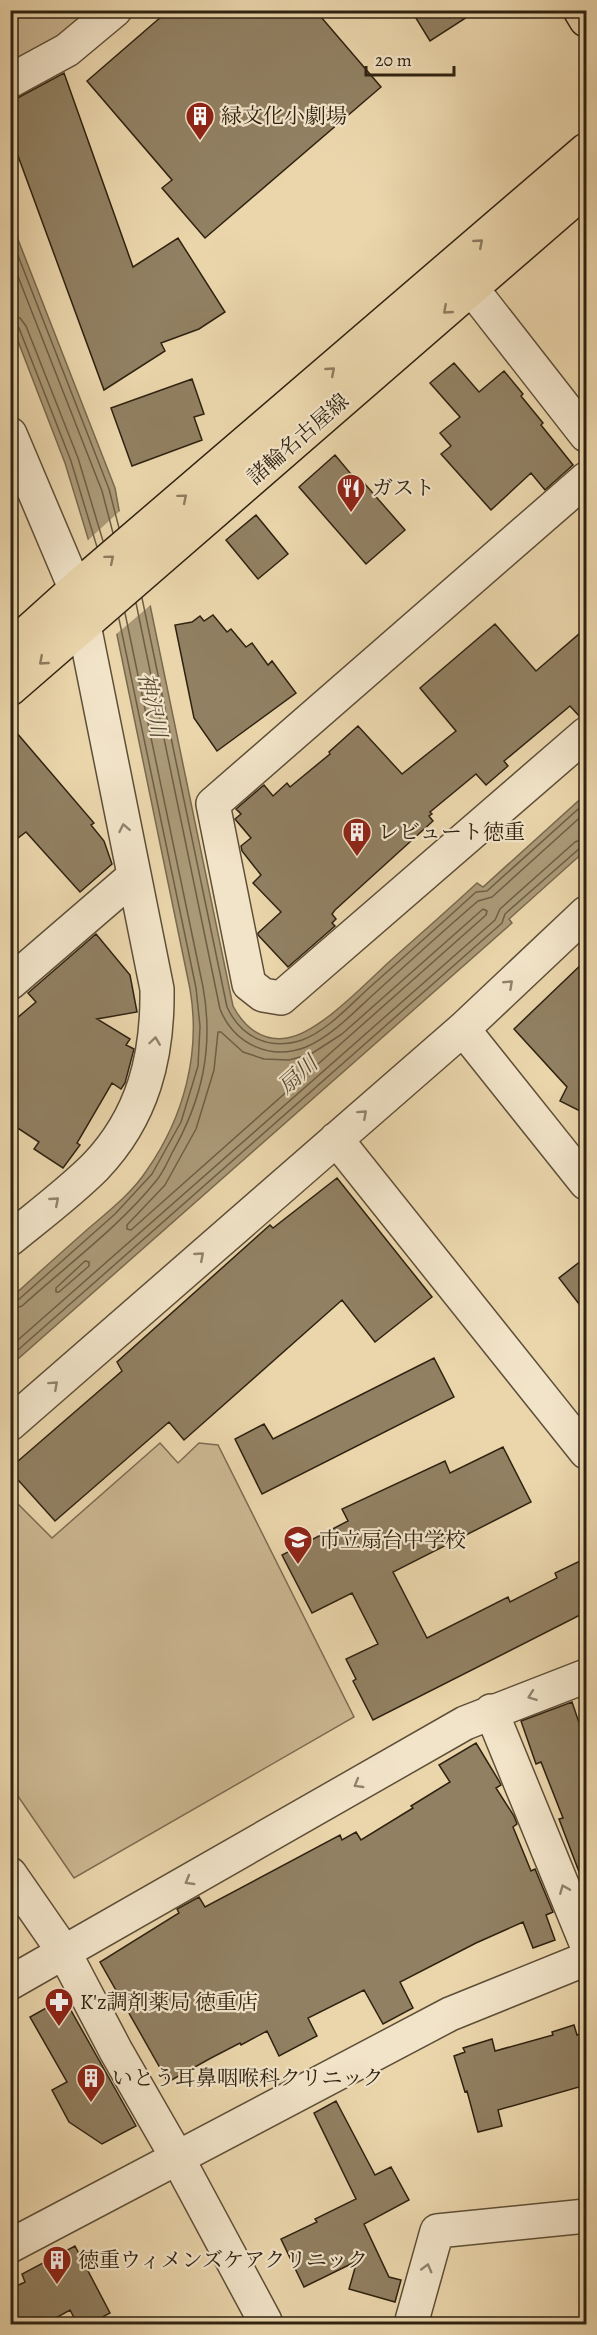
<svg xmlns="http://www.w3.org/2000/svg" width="597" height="2335" font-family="Alegreya,'Noto Serif JP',serif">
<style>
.green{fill:#cbb792;stroke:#7d6c52;stroke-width:1.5}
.water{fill:#ab9977;stroke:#79694e;stroke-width:1.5}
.pier{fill:#ebd6ac}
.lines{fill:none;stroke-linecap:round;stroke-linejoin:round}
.shore{stroke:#6d5e44;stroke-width:1.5}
.building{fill:#918062;stroke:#2f2211;stroke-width:1.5}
.minor-casing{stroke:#5e4f38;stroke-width:36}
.major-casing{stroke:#2f2211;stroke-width:36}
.minor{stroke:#f2e4c9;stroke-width:33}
.major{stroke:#ebd6ac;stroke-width:33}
.oneway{stroke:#8d7c5e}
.oneway2{stroke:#90836d}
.labels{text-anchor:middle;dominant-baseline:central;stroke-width:4.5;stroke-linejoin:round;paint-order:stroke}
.poi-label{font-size:21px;fill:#2f2211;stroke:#f2e4c9;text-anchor:start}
.street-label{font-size:21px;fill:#2f2211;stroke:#f2e4c9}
.water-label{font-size:22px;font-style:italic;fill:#5a4c35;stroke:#f2e4c9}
</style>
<rect width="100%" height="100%" fill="#ebd6ac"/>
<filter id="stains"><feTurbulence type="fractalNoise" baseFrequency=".00333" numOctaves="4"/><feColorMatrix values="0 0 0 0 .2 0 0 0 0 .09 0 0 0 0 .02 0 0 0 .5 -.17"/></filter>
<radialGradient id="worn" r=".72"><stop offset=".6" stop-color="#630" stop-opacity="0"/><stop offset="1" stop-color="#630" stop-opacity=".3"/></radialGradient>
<path class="green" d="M10 11H97L11 70Z
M160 1443 178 1463 199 1443 218 1445 354 1717 74 1878 11 1786V1497L52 1538Z"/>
<path class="water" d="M10 219 115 488 119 510 149 600 233 1006C244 1027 262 1042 287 1038 319 1033 365 984 389 962 418 936 448 910 477 883L483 887 586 794V850L509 919 512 923 11 1365V1298C36 1275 63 1251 89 1228 109 1211 133 1192 147 1170 184 1117 201 1053 190 989L116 630 65 463 11 323Z"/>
<path class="pier" d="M122 509 153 603 114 636 86 542Z"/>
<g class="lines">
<path class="shore" d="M10 235 109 489 119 528
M10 256 102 491 113 533
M10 316 20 318 26 326 78 458 103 541
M10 324H15L19 328 71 461 97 547
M142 598 227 1007C241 1037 269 1051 302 1040 327 1031 350 1005 370 987 405 956 441 924 476 892L487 891 586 802
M136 603 220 1009C234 1044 270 1061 306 1047 332 1036 355 1011 375 993 409 962 443 931 478 901L492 897 586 812
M483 909 487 911 486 915 131 1230 127 1229V1225L165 1185 196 1129 214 1070 218 1032H221L243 1052 264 1059 289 1060 311 1054 342 1034Z
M85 1261 89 1262V1266L59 1292H56V1288Z
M10 1302 17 1301 115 1214 152 1174 181 1122 198 1066 200 1026 196 988 119 619
M10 1310 22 1306C67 1265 118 1228 156 1181 163 1173 167 1163 172 1153 202 1100 214 1048 203 987L125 613
M10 1347 495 920 500 909 575 842 586 838
M10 1357 502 923 505 914 580 848 586 846"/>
</g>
<path class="building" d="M169 10H315L381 87 205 238 162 188 172 180 87 81Z
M411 10H478L430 41Z
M64 73 133 267 178 238 225 312 199 329 161 343 165 351 104 390 10 134V102Z
M454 363 479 392 504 371 523 394 521 396 543 423 541 425 573 465 545 490 531 473 491 510 441 454 451 446 440 433 460 417 430 383Z
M192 379 204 414 194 417 202 440 132 466 111 408Z
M335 455 355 479 358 476 405 530 366 564 299 487Z
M256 515 288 554 258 579 226 540Z
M213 615 227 632 231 629 246 647 252 643 268 665 272 661 296 693 217 751 194 718 175 625 192 622 200 616 204 621Z
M495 624 536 671 586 628V716L580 717 570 706 504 761 508 766 486 785 476 774 430 812 432 814 429 816 433 821 335 910 332 914 336 919 332 923 335 926 288 967 258 935V933L281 912 253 883 261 875 242 851 241 846 251 838 235 819 241 814 236 809 264 785 273 796 287 783 290 787 330 754 329 752 358 726 402 774 456 731 420 688Z
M10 725 94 823 91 825 104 841 112 864 80 892 26 832 10 844Z
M96 934 130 975 137 1012 97 1019 130 1039 126 1045 134 1049 125 1083 121 1089 112 1083 77 1143 80 1145 63 1168 34 1149 39 1142 10 1123V1024L36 1002 28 993Z
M586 960V1114L560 1101 567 1087 514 1029Z
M337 1178 432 1297 375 1342 342 1300 184 1440 169 1422 55 1521 10 1471V1468L122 1371 117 1362 270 1225 273 1228Z
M586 1257V1313L559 1278Z
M434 1358 454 1397 262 1494 235 1439 264 1424 273 1439Z
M503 1447 531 1502 393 1572 427 1638 508 1597 510 1602 557 1578 555 1573 580 1561 586 1573V1612L373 1720 353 1681 356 1679 346 1659 378 1644 352 1593 312 1613 282 1555 348 1521 342 1509 445 1461 450 1473Z
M572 1702 586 1743V1885H584L559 1819 563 1818 541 1762 536 1764 521 1721Z
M476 1743 499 1781 501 1785 496 1788 514 1816 517 1824 513 1827 531 1871 535 1869 553 1912 546 1915 555 1940 533 1948 523 1922 476 1943 400 1982 413 2008 383 2024 364 1990 308 2018 317 2036 279 2056 267 2031 241 2045 240 2043 211 2058 168 2082 100 1962 179 1913 177 1909 199 1897 205 1907 340 1835 342 1840 356 1832 361 1840 413 1808 411 1806 450 1782 439 1765Z
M64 1998 136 2126 102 2144 69 2122 52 2090 67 2082 30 2017Z
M574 2025 577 2035 586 2032V2085L498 2110 502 2126 478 2132 467 2091 465 2092 454 2056 465 2052 463 2048 492 2039 495 2051 553 2035 552 2032Z
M336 2101 375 2175 391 2167 409 2200 364 2224 389 2277 401 2280 395 2302 349 2289 357 2261 304 2287 281 2239 317 2222 315 2219 356 2199 314 2113Z
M75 2246 110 2313 88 2325H78L70 2310 43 2325H10V2289L25 2282 22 2274Z"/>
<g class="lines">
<g class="minor-casing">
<path id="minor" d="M10 81 67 50 115 10
M472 289 586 435
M10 434 76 590
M586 479 213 804 249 984 263 995 281 998 586 734
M10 983 133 877
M463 1029 586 1183
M336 1139 586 1452
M10 1239C38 1216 69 1193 95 1167 143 1117 158 1057 157 989L84 625
M10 1424 463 1029 586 913
M491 1711 586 1943
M10 1874 64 1952 116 2051 178 2159 265 2321 264 2324
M10 1983 465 1723 586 1676
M10 2246 450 2014 586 1959
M411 2324 437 2231 586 2216"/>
</g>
<g class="major-casing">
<path id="major" d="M580 10 586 20
M10 648 83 582 586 150
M10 689 586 189"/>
</g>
<use href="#minor" class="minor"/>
<use href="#major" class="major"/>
</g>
<defs><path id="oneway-chevron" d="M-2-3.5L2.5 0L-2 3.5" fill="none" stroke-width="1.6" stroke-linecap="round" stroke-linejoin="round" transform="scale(1.5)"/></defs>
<g class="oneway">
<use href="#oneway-chevron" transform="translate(479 243) rotate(-41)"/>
<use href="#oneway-chevron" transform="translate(447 310) rotate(139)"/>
<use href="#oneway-chevron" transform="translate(331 371) rotate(-41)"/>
<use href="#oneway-chevron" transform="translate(183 498) rotate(-40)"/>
<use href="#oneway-chevron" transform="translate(110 559) rotate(-40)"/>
<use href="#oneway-chevron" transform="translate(43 661) rotate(139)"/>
</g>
<g class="oneway2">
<use href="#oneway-chevron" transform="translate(124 828) rotate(-101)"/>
<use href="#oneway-chevron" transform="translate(509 984) rotate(-43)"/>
<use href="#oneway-chevron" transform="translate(155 1041) rotate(-82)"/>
<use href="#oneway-chevron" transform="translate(363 1114) rotate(-42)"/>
<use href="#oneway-chevron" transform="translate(55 1201) rotate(-41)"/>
<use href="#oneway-chevron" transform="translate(200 1256) rotate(-41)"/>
<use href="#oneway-chevron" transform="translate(54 1385) rotate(-42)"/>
<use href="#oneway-chevron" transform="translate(532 1696) rotate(160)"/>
<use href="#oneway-chevron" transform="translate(358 1784) rotate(150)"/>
<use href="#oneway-chevron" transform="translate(189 1881) rotate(150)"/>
<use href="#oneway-chevron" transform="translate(564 1889) rotate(-112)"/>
<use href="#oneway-chevron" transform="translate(427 2268) rotate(-75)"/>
</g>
<defs>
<g id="building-pin" transform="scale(1.5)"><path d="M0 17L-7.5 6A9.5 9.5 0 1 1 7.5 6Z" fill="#8f2418" stroke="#f2e4c9"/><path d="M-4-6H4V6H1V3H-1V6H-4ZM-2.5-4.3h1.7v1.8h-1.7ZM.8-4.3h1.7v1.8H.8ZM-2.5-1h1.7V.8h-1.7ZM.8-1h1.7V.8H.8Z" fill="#fff"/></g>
<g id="restaurant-pin" transform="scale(1.5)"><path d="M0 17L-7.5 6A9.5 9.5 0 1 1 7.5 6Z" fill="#8f2418" stroke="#f2e4c9"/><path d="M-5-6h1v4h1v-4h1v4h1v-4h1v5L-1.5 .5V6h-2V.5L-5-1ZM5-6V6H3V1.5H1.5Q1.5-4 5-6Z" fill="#fff"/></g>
<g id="school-pin" transform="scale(1.5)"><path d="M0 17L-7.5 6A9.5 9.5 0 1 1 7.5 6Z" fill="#8f2418" stroke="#f2e4c9"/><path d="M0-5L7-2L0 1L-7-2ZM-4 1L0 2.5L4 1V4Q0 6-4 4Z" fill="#fff"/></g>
<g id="pharmacy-pin" transform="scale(1.5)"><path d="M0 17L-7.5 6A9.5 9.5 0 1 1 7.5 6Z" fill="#8f2418" stroke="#f2e4c9"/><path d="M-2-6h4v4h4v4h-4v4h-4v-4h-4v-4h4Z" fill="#fff"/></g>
</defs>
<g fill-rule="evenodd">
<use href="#building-pin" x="200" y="116"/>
<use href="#restaurant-pin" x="351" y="488"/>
<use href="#building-pin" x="357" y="832"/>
<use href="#school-pin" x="298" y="1540"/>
<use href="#pharmacy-pin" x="59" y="2002"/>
<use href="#building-pin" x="91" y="2078"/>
<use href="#building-pin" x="57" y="2260"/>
</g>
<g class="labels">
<g class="poi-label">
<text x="221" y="116">緑文化小劇場</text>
<text x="372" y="488">ガスト</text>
<text x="378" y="832">レビュート徳重</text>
<text x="319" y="1540">市立扇台中学校</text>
<text x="80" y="2002">K'z調剤薬局 徳重店</text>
<text x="112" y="2078">いとう耳鼻咽喉科クリニック</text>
<text x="78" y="2260">徳重ウィメンズケアクリニック</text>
</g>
<g class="street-label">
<text transform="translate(298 439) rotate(-41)">諸輪名古屋線</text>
</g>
<g class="water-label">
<text transform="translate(152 705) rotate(78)">神沢川</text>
<text transform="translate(298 1075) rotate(-42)">扇川</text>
</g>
</g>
<rect width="597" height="2335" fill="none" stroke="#ebd6ac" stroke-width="36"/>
<rect x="12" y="12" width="573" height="2311" fill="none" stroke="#2f2211" stroke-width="3"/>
<rect x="18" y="18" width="561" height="2299" fill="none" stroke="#2f2211" stroke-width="1.5"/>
<path d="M366 66v9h88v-9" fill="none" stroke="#2f2211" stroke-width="3"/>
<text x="375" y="66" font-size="18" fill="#2f2211" stroke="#f2e4c9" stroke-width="4.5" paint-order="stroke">20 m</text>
<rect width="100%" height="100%" filter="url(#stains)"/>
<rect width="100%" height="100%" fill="url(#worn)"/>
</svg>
